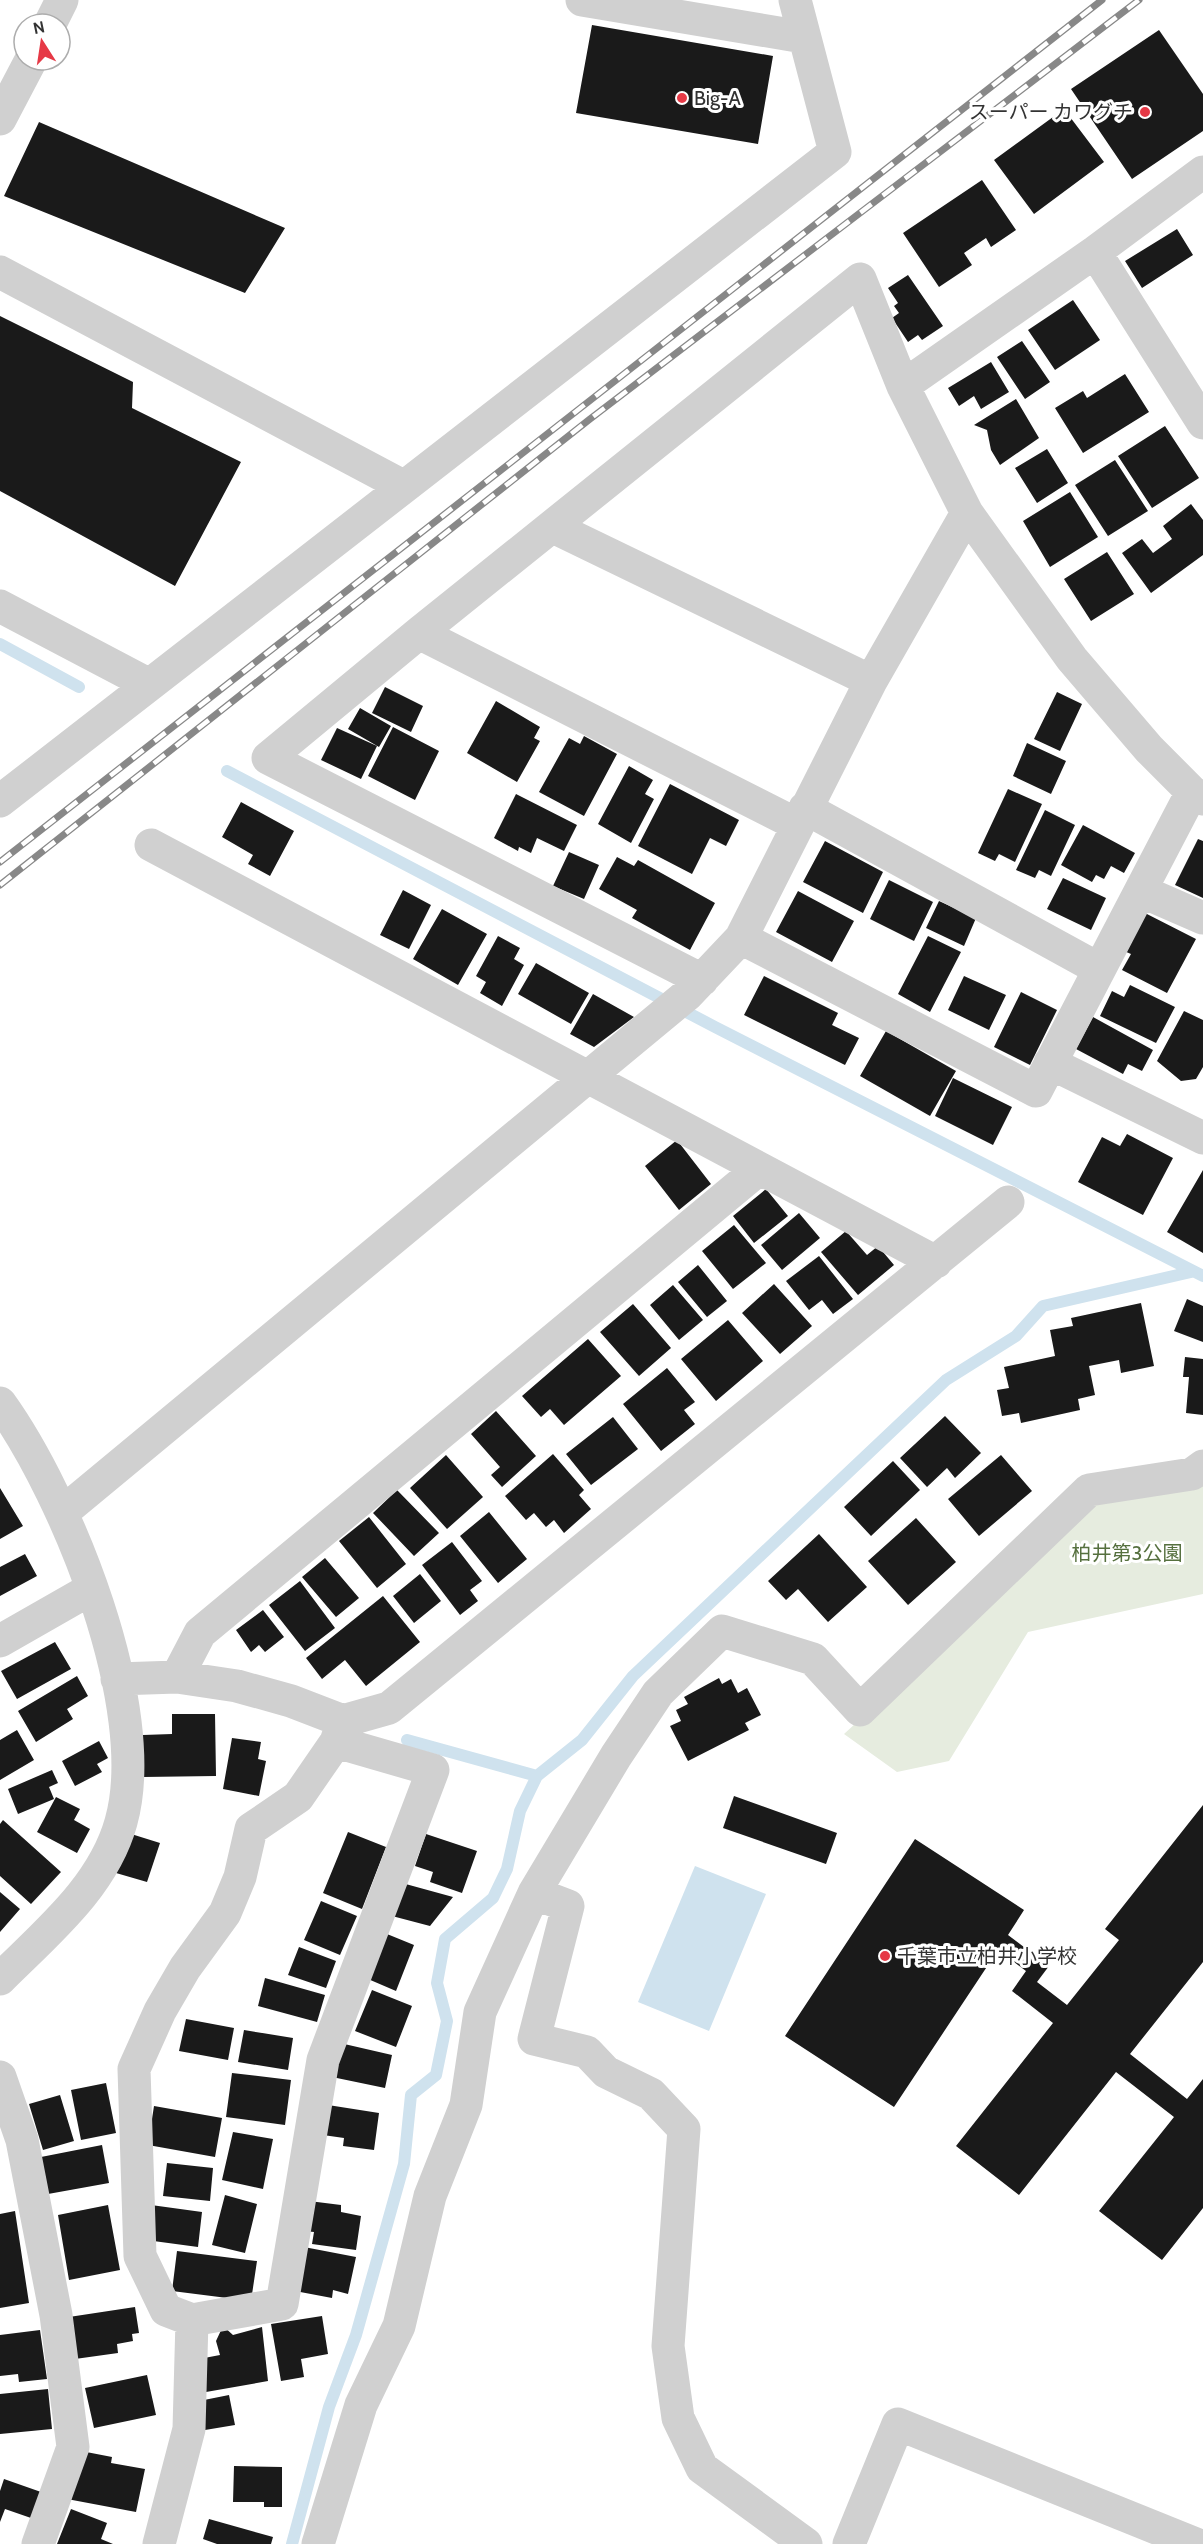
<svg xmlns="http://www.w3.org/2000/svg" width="1203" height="2544" font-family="Cabin,'Noto Sans JP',sans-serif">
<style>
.green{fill:#e6ecdf}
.water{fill:#cfe2ee}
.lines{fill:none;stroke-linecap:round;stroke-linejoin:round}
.stream{stroke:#cfe2ee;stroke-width:12}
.building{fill:#1a1a1a}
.minor{stroke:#d0d0d0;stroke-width:33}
.rail-casing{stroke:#888;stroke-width:7}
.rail{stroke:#fff;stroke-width:4.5;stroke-dasharray:14;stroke-linecap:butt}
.poi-dot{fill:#e63946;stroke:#fff;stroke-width:2}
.labels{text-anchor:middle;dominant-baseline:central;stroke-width:6;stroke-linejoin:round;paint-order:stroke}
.poi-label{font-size:20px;fill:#333;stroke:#fff;text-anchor:start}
.park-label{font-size:20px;fill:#56703f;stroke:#fff}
</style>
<rect width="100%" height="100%" fill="#fff"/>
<path class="green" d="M1203 1478V1594L1028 1632 949 1761 897 1772 844 1734 1099 1500Z"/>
<path class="water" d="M695 1866 766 1894 709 2031 638 2002Z"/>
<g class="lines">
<path class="stream" d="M0 644 79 687
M227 771 715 1027 1203 1276
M407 1740 537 1776
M292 2544 329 2407 356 2335 404 2164 411 2095 436 2075 447 2021 437 1983 445 1939 493 1898 507 1869 520 1811 537 1776 582 1740 633 1676 946 1380 1016 1336 1043 1306 1191 1272"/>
</g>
<path class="building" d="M592 25 773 56 758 144 576 113Z
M1159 30 1203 94V131L1132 179 1071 89Z
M1064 109 1104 162 1034 214 994 160Z
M39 122 285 228 245 293 4 196Z
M982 180 1016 230 991 247 986 238 964 253 972 265 939 287 903 233Z
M1177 229 1193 255 1142 288 1125 261Z
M908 275 943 326 922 340 918 335 908 342 892 318 899 313 894 306 898 303 888 288Z
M1073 300 1100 340 1055 370 1028 330Z
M0 316 133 382 132 408 241 462 175 586 0 491Z
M1022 341 1050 382 1025 399 997 357Z
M991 362 1009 392 981 409 974 396 959 406 948 388Z
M1125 374 1149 412 1083 453 1055 408 1083 391 1087 398Z
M1016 399 1039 438 1000 465 991 450 987 430 974 425Z
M1165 426 1199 478 1152 508 1118 456Z
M1047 449 1068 483 1037 503 1015 468Z
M1115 460 1148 511 1108 536 1075 485Z
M1070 492 1098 537 1050 567 1023 521Z
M1191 504 1203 520V555L1151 593 1122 553 1142 539 1153 553 1172 539 1163 526Z
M1107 552 1134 594 1091 621 1064 579Z
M385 687 423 706 411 732 372 713Z
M1057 692 1082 704 1060 751 1034 739Z
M496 701 540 727 534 738 540 741 517 782 467 753Z
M360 708 391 726 379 747 348 729Z
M393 727 439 751 415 800 368 776Z
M337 728 377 746 361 779 321 760Z
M584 736 617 754 584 816 539 792 569 738 580 744Z
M1027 743 1066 761 1051 794 1013 776Z
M629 766 653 780 645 794 654 799 631 843 598 824Z
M670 784 739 820 726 846 710 838 692 874 638 846Z
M1008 789 1042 804 1015 862 999 854 995 861 978 853Z
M516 794 577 825 564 851 537 838 531 853 519 847 518 851 494 838Z
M241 802 294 831 270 876 248 864 253 855 222 837Z
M1045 810 1075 825 1051 876 1039 870 1035 878 1016 870Z
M1083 825 1135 853 1124 873 1111 866 1104 879 1096 875 1092 882 1061 865Z
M1198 839 1203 841V898L1175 885Z
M825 841 883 872 863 913 803 882Z
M569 852 599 865 584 899 553 886Z
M617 857 634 866 638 860 715 903 690 950 632 918 637 910 599 889Z
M1063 878 1106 898 1091 930 1047 909Z
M889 880 933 902 914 941 870 919Z
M403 890 431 905 409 949 380 935Z
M798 891 854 921 832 962 776 932Z
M939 901 976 918 964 946 926 928Z
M442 909 487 934 458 985 413 959Z
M1143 912 1196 939 1167 993 1122 970 1131 954 1124 951Z
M498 936 520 948 514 959 524 965 502 1006 480 993 486 982 476 976Z
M928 936 961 952 930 1012 898 994Z
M536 963 589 993 571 1024 518 994Z
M764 976 838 1013 832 1025 859 1038 845 1065 744 1015Z
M964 976 1006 995 989 1030 948 1010Z
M1130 985 1175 1007 1156 1043 1100 1016 1112 991 1124 997Z
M1021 992 1057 1010 1030 1065 994 1047Z
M593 994 634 1017 594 1047 570 1034Z
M1184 1011 1203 1020V1067L1196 1079 1181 1081 1157 1061Z
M1093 1017 1153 1050 1142 1071 1128 1064 1123 1074 1076 1049Z
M886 1031 956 1071 930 1116 860 1076Z
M953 1078 1012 1107 993 1145 935 1116Z
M1127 1134 1173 1158 1143 1215 1078 1182 1102 1137 1120 1146Z
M677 1140 711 1184 679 1210 645 1166Z
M1203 1170V1253L1167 1232Z
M766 1189 788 1216 754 1243 733 1216Z
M799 1213 820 1238 782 1270 761 1245Z
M734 1225 766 1263 733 1289 702 1251Z
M846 1231 867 1255 878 1246 894 1265 858 1295 821 1252Z
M819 1256 853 1299 833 1314 822 1300 809 1310 786 1281Z
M698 1265 727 1301 707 1317 678 1282Z
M774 1284 812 1326 780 1354 742 1313Z
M673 1285 703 1320 679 1340 650 1305Z
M1187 1299 1203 1306V1342L1174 1331Z
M1141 1303 1154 1366 1121 1373 1119 1360 1089 1366 1095 1395 1078 1399 1080 1410 1021 1423 1019 1413 1002 1416 997 1390 1009 1388 1004 1367 1055 1356 1050 1330 1073 1326 1071 1318Z
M633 1304 671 1348 639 1376 600 1332Z
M728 1320 763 1361 716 1401 681 1359Z
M588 1339 621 1376 564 1425 550 1409 541 1417 522 1396Z
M1185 1357 1203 1359V1415L1186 1413 1189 1377H1183Z
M667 1368 695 1402 684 1410 695 1424 661 1451 623 1404Z
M496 1411 536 1456 502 1487 491 1475 500 1467 471 1434Z
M945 1416 981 1453 955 1478 947 1468 927 1487 900 1458Z
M613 1417 638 1449 591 1485 566 1454Z
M553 1454 584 1490 579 1495 591 1509 564 1533 554 1520 546 1527 534 1513 526 1520 505 1496Z
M446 1455 483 1497 447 1529 410 1488Z
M1001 1455 1032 1491 979 1536 948 1499Z
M893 1461 920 1490 871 1536 844 1507Z
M0 1488 23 1526 0 1539Z
M397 1490 439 1533 414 1556 373 1513Z
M489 1512 527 1559 498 1583 460 1536Z
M369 1517 406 1564 377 1588 339 1541Z
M916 1518 956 1562 908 1605 868 1561Z
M819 1534 867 1587 828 1622 798 1589 786 1600 768 1581Z
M452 1542 482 1581 470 1590 478 1601 460 1615 422 1565Z
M25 1554 37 1576 0 1596V1567Z
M325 1558 359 1598 336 1617 302 1577Z
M420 1574 441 1601 414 1623 393 1596Z
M300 1581 335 1628 305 1651 269 1605Z
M383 1596 420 1642 366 1686 345 1660 322 1679 306 1658Z
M263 1610 284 1637 265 1652 259 1645 251 1652 236 1630Z
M55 1642 71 1669 17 1699 1 1671Z
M77 1676 88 1696 67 1709 73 1719 36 1742 18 1711Z
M719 1678 722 1684 731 1679 738 1693 747 1688 761 1715 745 1723 749 1730 688 1761 670 1726 681 1721 676 1710 688 1704 684 1697Z
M172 1714H215L216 1776 143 1777V1735L172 1734Z
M17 1730 34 1760 0 1780V1740Z
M232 1738 261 1742 258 1759 266 1761 259 1796 223 1789Z
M99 1741 108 1758 97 1764 102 1772 75 1786 62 1761Z
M52 1770 58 1783 49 1787 54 1799 18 1814 8 1789Z
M734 1796 837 1833 826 1864 723 1828Z
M56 1797 80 1809 74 1820 90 1829 77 1853 37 1832Z
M1203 1805V1962L1130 2054 1187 2099 1203 2079V2208L1162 2260 1099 2211 1174 2117 1116 2072 1019 2195 956 2146 1053 2023 1012 1991 1026 1971 998 1950 894 2107 785 2036 915 1839 1024 1910 1008 1935 1049 1966 1037 1982 1067 2005 1119 1940 1105 1929Z
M3 1820 61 1872 31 1904 0 1876V1824Z
M348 1832 386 1847 362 1909 323 1893Z
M128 1833 160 1843 147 1882 116 1873Z
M426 1834 477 1851 462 1893 430 1882 433 1872 415 1866Z
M402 1883 453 1897 430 1926 392 1916Z
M0 1892 20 1909 0 1932Z
M321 1901 357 1916 340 1955 304 1940Z
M387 1934 414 1945 396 1991 368 1979Z
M299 1947 336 1961 326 1988 288 1975Z
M265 1978 325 1995 317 2022 258 2006Z
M372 1990 412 2006 396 2047 355 2031Z
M186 2019 234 2028 228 2060 179 2051Z
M244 2030 293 2038 288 2070 238 2062Z
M340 2043 392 2055 385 2088 332 2077Z
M232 2073 291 2080 285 2125 226 2117Z
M106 2083 116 2133 81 2140 71 2090Z
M60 2095 74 2141 43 2150 29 2104Z
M328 2105 379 2113 374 2150 343 2146 344 2138 323 2135Z
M154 2106 222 2118 215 2157 148 2145Z
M233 2132 273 2139 263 2189 222 2180Z
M102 2145 109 2183 48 2194 41 2157Z
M167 2163 213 2168 210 2201 163 2196Z
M225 2195 257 2204 245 2253 212 2245Z
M309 2201 341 2205V2212L361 2216 356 2250 312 2244 314 2232 304 2231Z
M108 2205 120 2270 69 2280 58 2215Z
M151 2205 202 2212 198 2247 146 2240Z
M15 2211 29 2303 0 2308V2214Z
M304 2247 356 2257 348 2294 333 2290 332 2298 295 2291Z
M177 2251 257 2261 251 2301 172 2291Z
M135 2307 139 2333 132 2334 133 2341 117 2344 118 2353 75 2359 69 2317Z
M322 2316 328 2354 301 2359 304 2377 281 2381 271 2324Z
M223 2326 233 2335 262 2327 268 2381 206 2392 199 2359 220 2355 216 2341Z
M40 2330 47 2379 19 2382 18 2374 0 2376V2335Z
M147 2375 156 2415 94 2428 85 2388Z
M48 2389 52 2429 0 2434V2394Z
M229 2395 235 2425 205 2430 199 2401Z
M76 2450 112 2457 111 2463 145 2469 136 2512 67 2499Z
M234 2466 282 2467V2507H264V2502H233Z
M4 2479 41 2492 31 2518 5 2509 0 2522V2491Z
M71 2509 107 2523 101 2539 113 2544H57Z
M209 2519 273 2537 271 2544H217L203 2539Z"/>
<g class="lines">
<path class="minor" d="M582 0 803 37
M50 24 62 0
M0 119 31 60
M1095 252 1203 423
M0 272 403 486
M903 386 1095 252 1203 172
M553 527 871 681
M0 606 148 684
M419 633 796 824
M0 801 835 152 795 0
M805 808 1099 969
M151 845 936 1262
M1141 891 1203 918
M741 938 1036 1091 1192 792
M702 980 268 758 419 633 860 279 903 386 967 513 1072 659 1149 749 1192 792 1203 799
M1050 1063 1203 1138
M0 1403C67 1496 153 1708 121 1822 103 1887 46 1933 0 1979
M63 1512 688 994 741 938 871 681 967 513
M0 1641 91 1589
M177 1677 200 1633 759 1169
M117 1679 177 1677 237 1686 291 1701 343 1721 389 1708 1008 1202
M534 1893 568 1906 534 2039 587 2052 606 2072 651 2094 684 2129 668 2346 678 2418 702 2468 806 2544
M0 2077 22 2140 56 2315 73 2447 38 2544
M192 2320 282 2304 323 2060 433 1770 336 1742
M159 2544 189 2429 192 2320 166 2310 140 2256 134 2069 160 2011 185 1968 225 1913 240 1877 251 1829 298 1797 336 1742 343 1721
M318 2544 361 2405 399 2326 430 2196 466 2105 480 2012 534 1893 616 1756 658 1693 722 1631 813 1659 860 1710 1089 1490 1192 1474 1203 1466
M849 2544 898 2424 1196 2544"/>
<g class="rail-casing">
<path id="rail" d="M0 862 1102 0
M0 885 590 419 1139 0"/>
</g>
<use href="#rail" class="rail"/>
</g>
<g class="poi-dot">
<circle cx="682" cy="98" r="6"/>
<circle cx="1145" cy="112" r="6"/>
<circle cx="885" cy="1956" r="6"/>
</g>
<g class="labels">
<g class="poi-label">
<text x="694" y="98">Big-A</text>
<text x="1133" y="112" text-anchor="end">スーパー カワグチ</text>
<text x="897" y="1956">千葉市立柏井小学校</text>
</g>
<g class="park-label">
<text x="1127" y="1553">柏井第3公園</text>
</g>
</g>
<g transform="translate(42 42) rotate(348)"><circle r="28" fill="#ffffff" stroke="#adadad" stroke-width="1.5"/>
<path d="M0-4.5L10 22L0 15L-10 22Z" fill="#e63946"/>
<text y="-9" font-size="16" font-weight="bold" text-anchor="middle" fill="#333333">N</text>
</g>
</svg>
